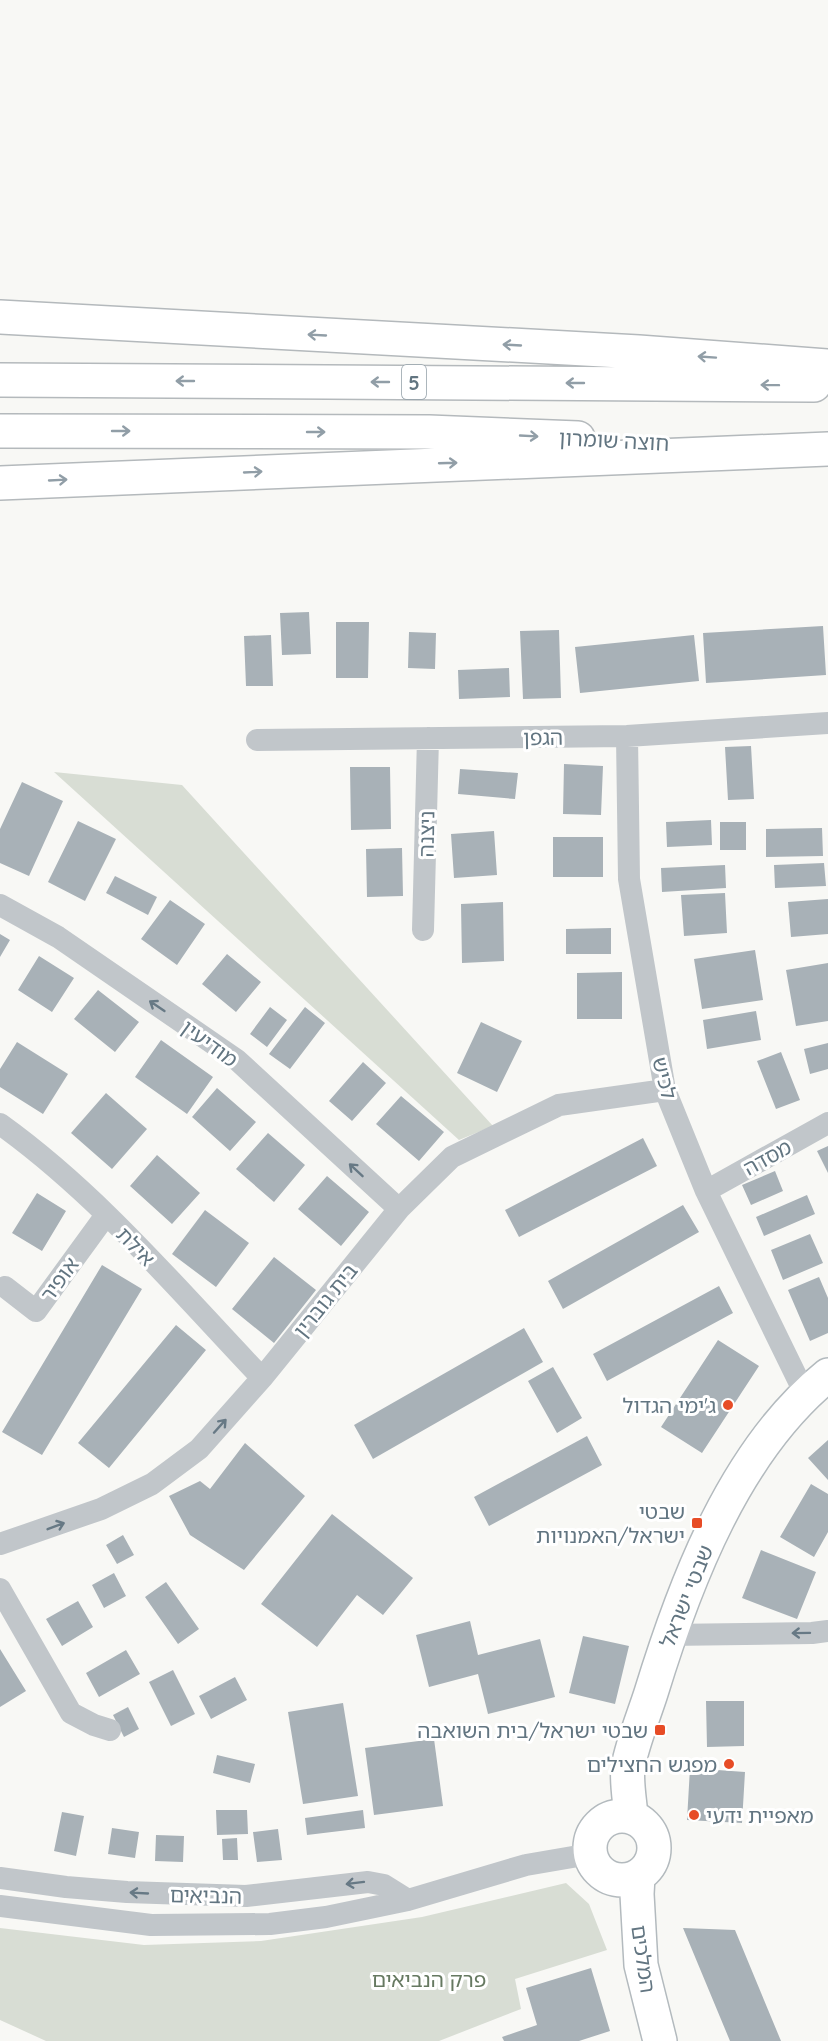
<svg xmlns="http://www.w3.org/2000/svg" width="828" height="2041" font-family="Quicksand,'Noto Sans Hebrew',sans-serif">
<style>
.green{fill:#d8ddd4}
.building{fill:#a8b1b7}
.lines{fill:none;stroke-linecap:round;stroke-linejoin:round}
.secondary-casing{stroke:#b3babe;stroke-width:36}
.highway-casing{stroke:#b4b9bc;stroke-width:36}
.street{stroke:#c1c6ca;stroke-width:22}
.secondary{stroke:#fff;stroke-width:33}
.highway{stroke:#fff;stroke-width:33}
.oneway{stroke:#919ea7}
.oneway2{stroke:#677985}
.poi-dot{fill:#e74c26;stroke:#fff;stroke-width:2}
.labels{text-anchor:middle;dominant-baseline:central;stroke-width:6;stroke-linejoin:round;paint-order:stroke}
.shield{fill:#fff;stroke:#919ea7;stroke-width:1.5}
.shield-label{font-size:20px;font-weight:bold;fill:#627581}
.street-label{font-size:21px;fill:#627581;stroke:#fff}
.poi-label{font-size:21px;fill:#627581;stroke:#fff;text-anchor:end}
.park-label{font-size:21px;fill:#667961;stroke:#fff}
</style>
<rect width="100%" height="100%" fill="#f8f8f5"/>
<path class="green" d="M54 772 182 785 493 1126 459 1140Z
M566 1883 589 1904 607 1950 515 1979 521 2009 439 2041H46L0 2020V1928L144 1945 261 1941 422 1917Z"/>
<path class="building" d="M309 612 311 654 282 655 280 613Z
M336 622H369L368 678H336Z
M823 626 826 675 706 683 703 633Z
M559 630 561 698 523 699 520 631Z
M409 632 436 633 435 669 408 668Z
M271 635 273 686H246L244 636Z
M694 635 699 681 580 693 575 647Z
M509 668 510 697 459 699 458 670Z
M751 746 754 799 728 800 725 747Z
M564 764 603 766 601 815 563 814Z
M350 767H390L391 829 351 830Z
M460 769 518 773 515 799 458 794Z
M22 782 63 801 29 876 0 863V829Z
M711 820 712 845 667 847 666 822Z
M78 821 116 839 85 901 48 882Z
M720 822H746V850H720Z
M822 828 823 856 766 857V829Z
M494 831 497 875 454 878 451 834Z
M553 837H603V877H553Z
M402 848 403 896 367 897 366 849Z
M824 863 826 886 775 888 774 865Z
M725 865 726 888 662 892 661 868Z
M115 876 157 897 148 915 106 893Z
M725 893 727 933 684 936 681 895Z
M828 899V934L791 937 788 902Z
M170 900 205 924 177 965 141 939Z
M503 902 504 961 462 963 461 904Z
M611 928V954H566V929Z
M0 934 10 940 0 957Z
M755 950 763 1000 702 1009 694 959Z
M227 954 261 982 236 1012 202 984Z
M39 956 74 978 52 1012 18 990Z
M828 963V1021L796 1026 786 970Z
M622 972V1019H577V973Z
M98 990 139 1022 115 1052 74 1019Z
M270 1007 287 1020 267 1047 250 1034Z
M305 1007 325 1023 290 1069 269 1054Z
M756 1011 761 1040 707 1049 703 1020Z
M481 1022 522 1041 497 1092 457 1073Z
M161 1040 213 1077 187 1114 135 1077Z
M17 1042 68 1074 43 1114 0 1087V1069Z
M828 1043V1069L810 1074 804 1049Z
M781 1052 800 1100 776 1109 757 1061Z
M363 1062 386 1083 352 1121 329 1101Z
M217 1088 256 1122 230 1151 192 1117Z
M106 1093 147 1129 112 1169 71 1133Z
M401 1096 444 1132 419 1161 376 1124Z
M268 1133 305 1165 274 1202 236 1169Z
M643 1138 657 1166 519 1237 505 1210Z
M828 1146V1173L817 1151Z
M157 1155 200 1193 172 1224 130 1186Z
M775 1171 783 1191 751 1205 742 1185Z
M327 1176 369 1212 341 1246 298 1209Z
M37 1193 66 1211 42 1251 12 1233Z
M807 1195 815 1214 764 1236 756 1217Z
M683 1205 699 1232 563 1309 548 1281Z
M205 1210 249 1243 216 1287 172 1254Z
M810 1234 823 1263 783 1280 771 1250Z
M274 1257 316 1290 274 1343 232 1309Z
M102 1265 142 1289 42 1455 2 1432Z
M819 1277 828 1298V1333L810 1341 788 1290Z
M719 1286 733 1313 607 1381 593 1354Z
M176 1325 206 1350 109 1468 78 1443Z
M524 1328 543 1362 373 1459 354 1425Z
M718 1340 759 1366 702 1453 661 1427Z
M553 1367 582 1418 557 1433 528 1381Z
M587 1436 602 1465 489 1526 474 1497Z
M828 1440V1480L808 1458Z
M245 1443 305 1496 244 1570 190 1535 169 1496 200 1481 210 1489Z
M811 1484 828 1494V1532L814 1557 780 1537Z
M332 1514 413 1578 383 1615 357 1595 317 1647 261 1604Z
M123 1535 134 1555 117 1564 106 1545Z
M761 1550 816 1572 797 1619 742 1598Z
M114 1573 126 1596 104 1608 92 1585Z
M166 1582 199 1629 178 1644 145 1597Z
M78 1601 93 1627 62 1646 46 1619Z
M470 1621 478 1655 540 1639 555 1697 488 1714 478 1674 429 1687 416 1635Z
M583 1636 629 1646 615 1704 569 1693Z
M0 1649 26 1691 0 1707Z
M126 1650 140 1674 99 1697 86 1673Z
M173 1670 195 1714 171 1726 149 1682Z
M235 1677 247 1700 211 1719 199 1696Z
M706 1701H744V1746L707 1747Z
M343 1703 358 1796 303 1804 288 1712Z
M128 1707 139 1729 124 1737 113 1715Z
M434 1739 443 1806 374 1815 365 1748Z
M217 1755 255 1764 250 1783 213 1773Z
M690 1768 745 1772 742 1823 687 1820Z
M216 1810H247L248 1834 217 1835Z
M363 1810 365 1828 307 1835 305 1818Z
M62 1812 84 1816 76 1856 54 1851Z
M112 1828 139 1832 135 1858 108 1854Z
M278 1829 282 1860 257 1862 253 1832Z
M156 1835 184 1836 183 1862 155 1861Z
M237 1838 238 1860H223L222 1839Z
M683 1928 735 1930 781 2041H730Z
M591 1968 610 2031 579 2041H504L502 2037 537 2025 526 1988Z"/>
<g class="lines">
<g class="secondary-casing">
<path id="secondary" d="M590 1848a32 32 0 1 1 64 0a32 32 0 1 1-64 0Z
M631 1817C630 1801 626 1782 628 1767 632 1744 644 1715 651 1693 685 1582 735 1450 828 1375
M638 1876 637 1894 641 1965 660 2041"/>
</g>
<g class="highway-casing">
<path id="highway" d="M0 317 639 352 828 366
M0 380 814 385
M0 431 429 432 578 438
M0 483 828 449"/>
</g>
<path class="street" d="M627 736 629 879 665 1090 706 1191 805 1394
M257 740 627 736 828 723
M0 905 58 937 237 1060 399 1209
M423 930 428 738
M0 1124C99 1195 179 1291 262 1378
M706 1191 828 1123
M5 1287 36 1311 106 1215
M0 1544 101 1509 152 1484 199 1449 262 1378 399 1209 452 1157 559 1105 665 1090
M0 1589 71 1713 94 1725 110 1730
M668 1635 812 1633 828 1631
M0 1878 66 1887 127 1892 246 1896 368 1882 384 1885 408 1900
M0 1906 151 1925 270 1924 326 1917 408 1900 526 1865 590 1854"/>
<use href="#secondary" class="secondary"/>
<use href="#highway" class="highway"/>
</g>
<defs><path id="oneway-shaft" d="M-6 0H5M1.5-3L5.5 0L1.5 3" fill="none" stroke-width="1.6" stroke-linecap="round" stroke-linejoin="round" transform="scale(1.5)"/></defs>
<g class="oneway">
<use href="#oneway-shaft" transform="translate(317 335) rotate(-177)"/>
<use href="#oneway-shaft" transform="translate(512 345) rotate(-177)"/>
<use href="#oneway-shaft" transform="translate(707 357) rotate(-176)"/>
<use href="#oneway-shaft" transform="translate(185 381) rotate(-180)"/>
<use href="#oneway-shaft" transform="translate(380 382) rotate(-180)"/>
<use href="#oneway-shaft" transform="translate(575 383) rotate(-180)"/>
<use href="#oneway-shaft" transform="translate(770 385) rotate(-179)"/>
<use href="#oneway-shaft" transform="translate(121 431)"/>
<use href="#oneway-shaft" transform="translate(316 432)"/>
<use href="#oneway-shaft" transform="translate(529 436) rotate(3)"/>
<use href="#oneway-shaft" transform="translate(448 463) rotate(-2)"/>
<use href="#oneway-shaft" transform="translate(253 472) rotate(-3)"/>
<use href="#oneway-shaft" transform="translate(58 480) rotate(-3)"/>
</g>
<g class="oneway2">
<use href="#oneway-shaft" transform="translate(157 1006) rotate(-146)"/>
<use href="#oneway-shaft" transform="translate(356 1170) rotate(-137)"/>
<use href="#oneway-shaft" transform="translate(220 1426) rotate(-48)"/>
<use href="#oneway-shaft" transform="translate(56 1526) rotate(-21)"/>
<use href="#oneway-shaft" transform="translate(801 1633) rotate(179)"/>
<use href="#oneway-shaft" transform="translate(355 1883) rotate(173)"/>
<use href="#oneway-shaft" transform="translate(139 1893) rotate(-177)"/>
</g>
<g class="poi-dot">
<circle cx="728" cy="1405" r="6"/>
<rect x="691" y="1517" width="12" height="12" rx="3"/>
<rect x="654" y="1724" width="12" height="12" rx="3"/>
<circle cx="729" cy="1764" r="6"/>
<circle cx="694" cy="1815" r="6"/>
</g>
<g class="labels">
<rect class="shield" x="402" y="365" width="24" height="34" rx="4.5"/>
<g class="shield-label">
<text x="414" y="382">5</text>
</g>
<g class="street-label">
<text transform="translate(614 440) rotate(3)">חוצה שומרון</text>
<text transform="translate(543 737) rotate(-1)">הגפן</text>
<text transform="translate(426 834) rotate(-89)">ניצנה</text>
<text transform="translate(210 1043) rotate(36)">מודיעין</text>
<text transform="translate(665 1078) rotate(76)">לכיש</text>
<text transform="translate(767 1157) rotate(-29)">מסדה</text>
<text transform="translate(136 1246) rotate(46)">אילת</text>
<text transform="translate(59 1279) rotate(-54)">אופיר</text>
<text transform="translate(325 1300) rotate(-51)">בית גוברין</text>
<text transform="translate(686 1596) rotate(-68)">שבטי ישראל</text>
<text transform="translate(206 1895) rotate(1)">הנביאים</text>
<text transform="translate(644 1959) rotate(82)">המלכים</text>
</g>
<g class="poi-label">
<text x="716" y="1405">ג'ימי הגדול</text>
<text x="685" y="1511">שבטי<tspan x="685" dy="24">ישראל/האמנויות</tspan></text>
<text x="648" y="1730">שבטי ישראל/בית השואבה</text>
<text x="717" y="1764">מפגש החצילים</text>
<text x="706" y="1815" text-anchor="start">מאפיית ידעי</text>
</g>
<g class="park-label">
<text x="429" y="1979">פרק הנביאים</text>
</g>
</g>
</svg>
